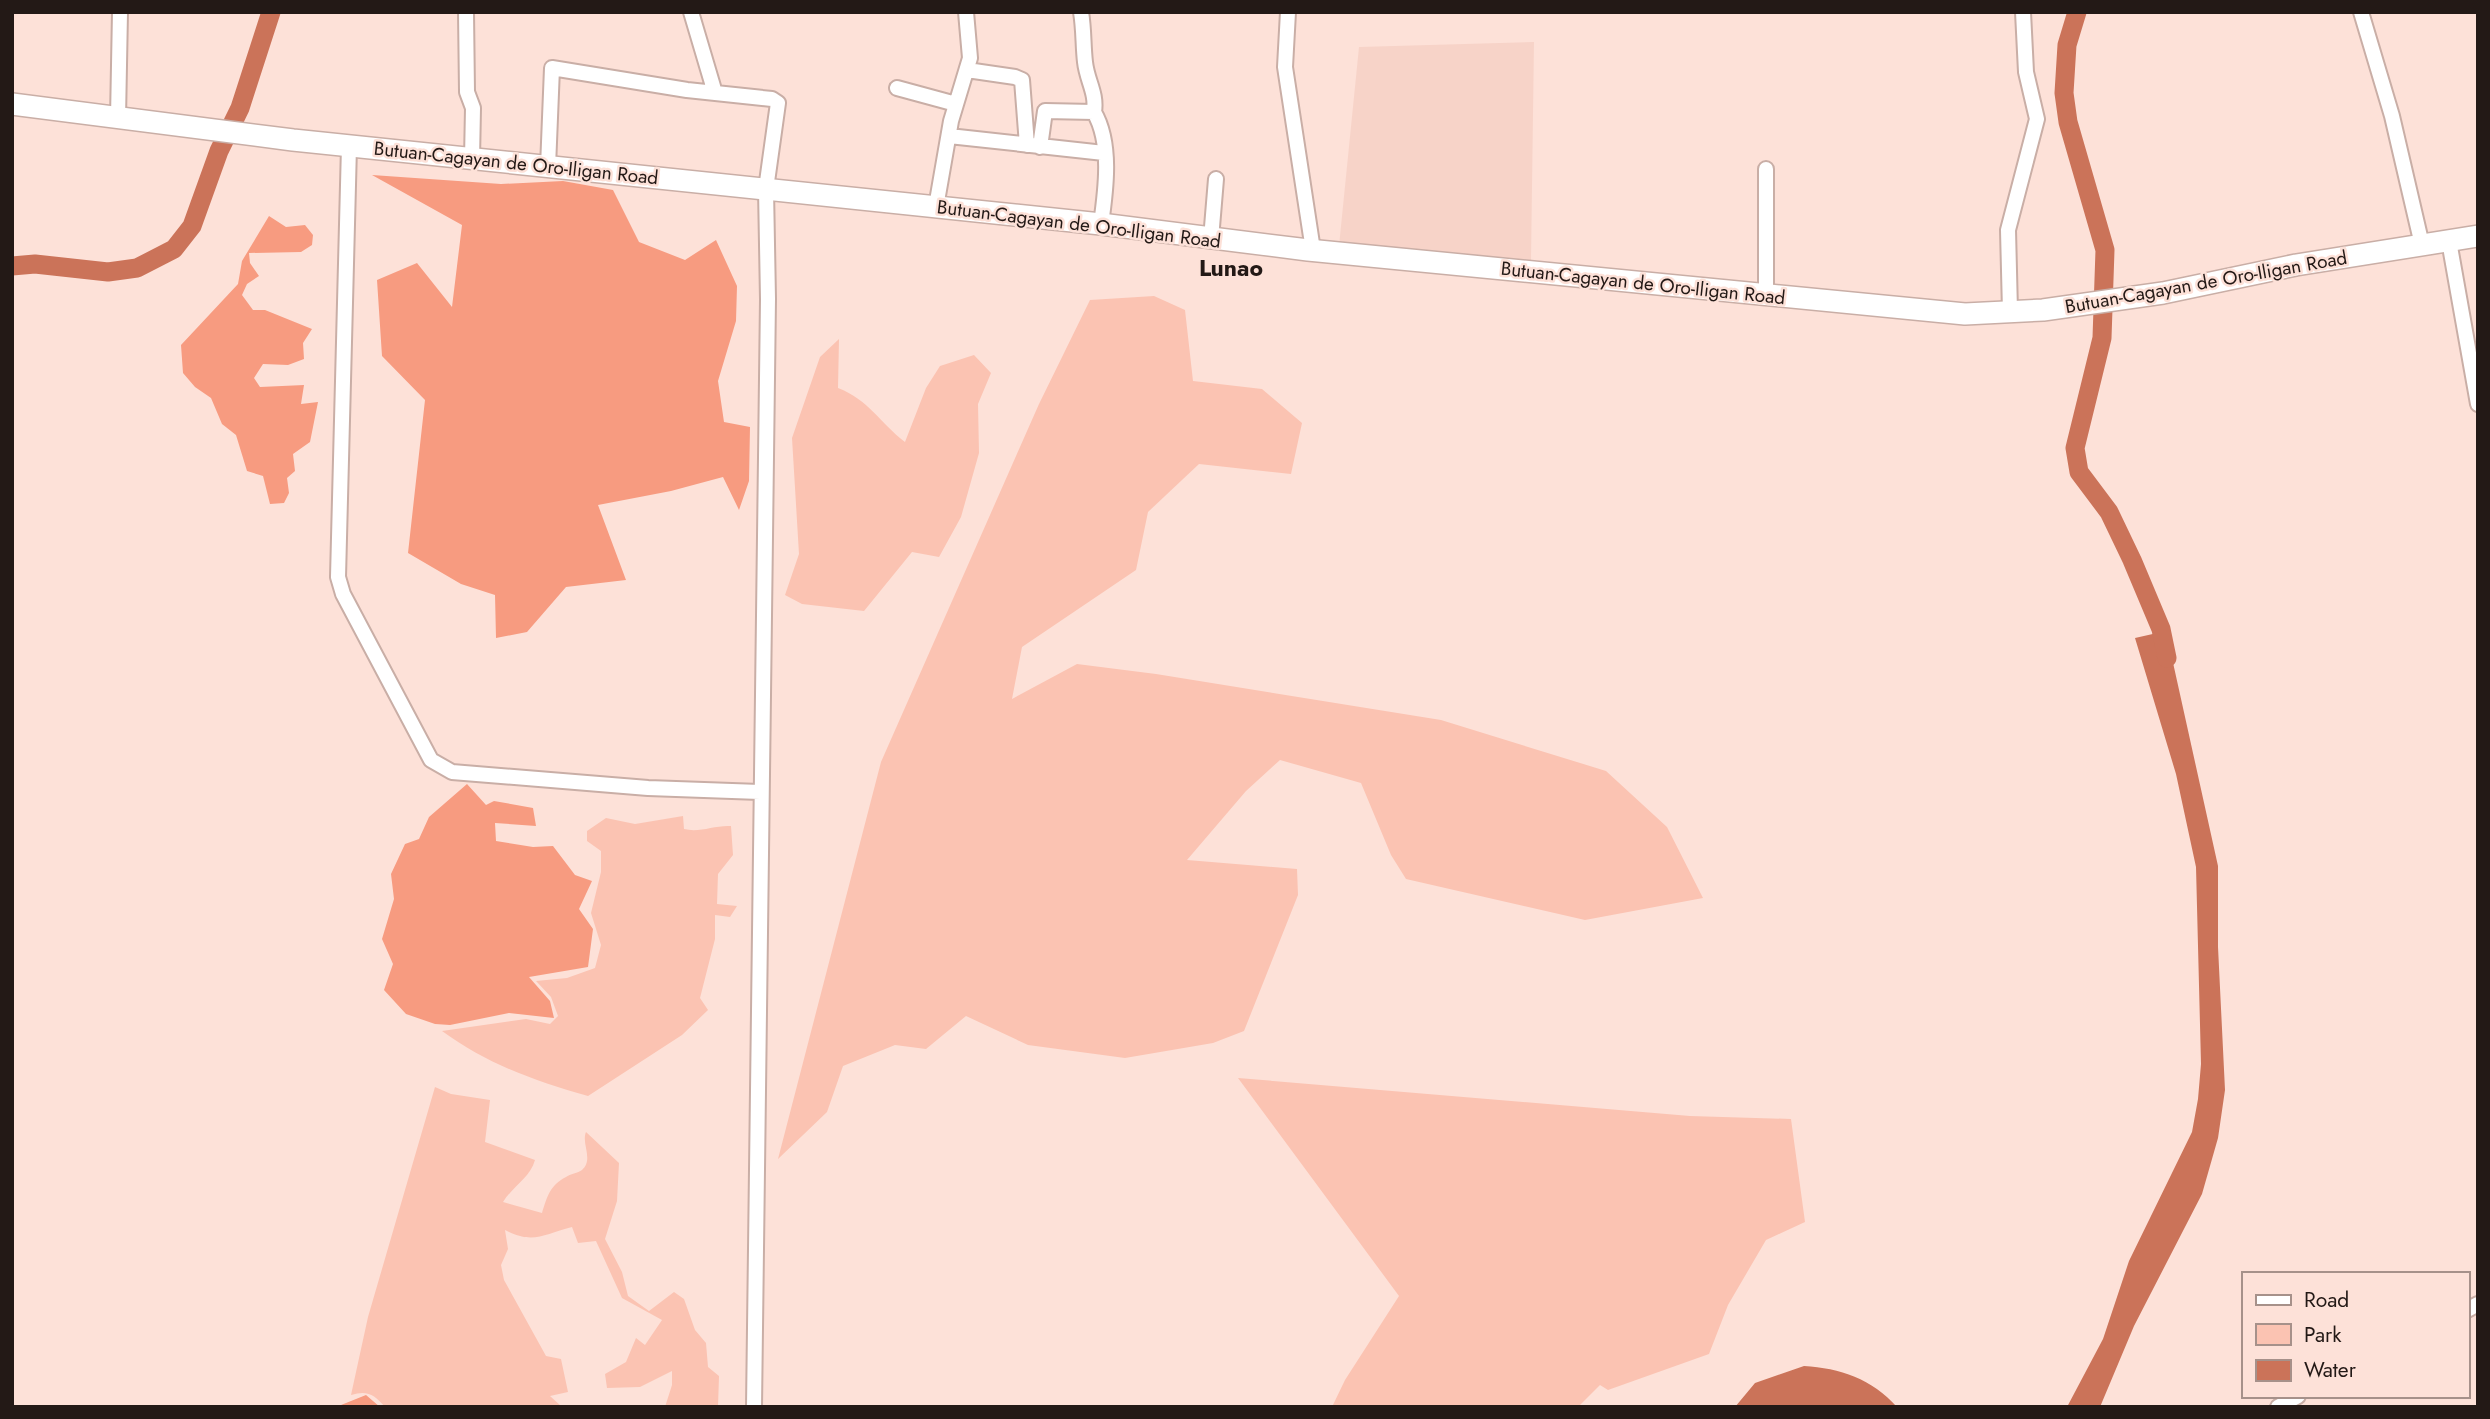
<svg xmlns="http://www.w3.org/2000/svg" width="2490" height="1419" font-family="Jost,sans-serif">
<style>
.built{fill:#f7d3c8}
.green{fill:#fbc3b2}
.forest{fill:#f79b80}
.water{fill:#cb7359}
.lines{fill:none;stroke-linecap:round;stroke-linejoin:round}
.river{stroke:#cb7359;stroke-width:19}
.minor-casing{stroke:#c9aea6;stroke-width:18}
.highway-casing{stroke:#c9aea6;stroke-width:24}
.minor{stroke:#fff;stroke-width:14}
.highway{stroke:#fff;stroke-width:21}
.labels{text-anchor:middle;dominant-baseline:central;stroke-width:5;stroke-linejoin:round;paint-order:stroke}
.street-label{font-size:19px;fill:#231916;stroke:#fde1d8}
.quarter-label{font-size:23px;font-weight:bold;fill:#231916;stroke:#fde1d8}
</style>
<rect width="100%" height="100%" fill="#fde1d8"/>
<path class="built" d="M1534 42 1531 260 1339 246 1359 47Z"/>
<path class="green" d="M1154 296 1185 310 1193 381 1262 389 1302 423 1291 474 1199 464 1148 512 1136 570 1022 647 1012 699 1077 664 1156 674 1441 720 1606 771 1667 827 1703 898 1585 920 1406 879 1391 855 1361 783 1280 760 1246 791 1187 860 1297 869 1298 895 1244 1031 1213 1043 1125 1058 1028 1045 966 1016 926 1049 895 1045 843 1066 827 1112 778 1159 881 762 1039 404 1090 300Z
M839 339 838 388C869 400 879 422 905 442L926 388 940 366 974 355 991 373 978 404 979 453 961 517 939 557 912 552 864 611 802 604 785 595 799 554 792 438 820 357Z
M683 816 684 829C700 833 714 825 731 826L733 855 718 874 717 904 737 906 730 917 715 915V939L700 998 708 1010 682 1035 588 1096C535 1081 487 1064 442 1031L526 1019 550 1024 558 1016 551 997 536 981 567 978 595 968 601 945 591 913 601 872V851L587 841V831L606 818 635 824Z
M1238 1078 1690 1116 1791 1119 1805 1222 1766 1240 1728 1305 1709 1354 1608 1390 1600 1385 1578 1407H1332L1345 1380 1399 1296Z
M435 1087 451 1094 490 1100 485 1142 535 1160C530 1178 513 1186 503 1202L542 1213C547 1197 550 1185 566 1177 570 1174 578 1173 582 1170 594 1159 581 1144 586 1132L619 1163 617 1201 605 1239 622 1272 628 1296 649 1311 674 1292 684 1299 695 1330 706 1343 708 1367 719 1376 718 1407H665L672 1385V1371L640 1387 607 1388 605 1374 626 1362 636 1338 645 1345 662 1320 622 1298 596 1241 578 1243 572 1227C544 1234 533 1245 505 1230L508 1249 501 1265 504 1280 546 1356 561 1359 568 1392 550 1396 561 1406 385 1407C374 1394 367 1390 351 1395L368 1317Z"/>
<path class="forest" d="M372 175 501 184 563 181 613 190 639 242 685 260 716 240 737 286 736 321 718 381 724 422 750 427 749 481 739 510 723 477 671 491 598 505 626 580 566 587 527 632 496 638 495 595 461 584 408 553 425 400 382 356 377 280 417 263 452 307 462 225Z
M269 216 286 227 305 225 313 235 312 245 301 252 249 253 250 263 259 276 247 284 242 295 253 310H265L312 329 303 343 304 359 288 365 263 364 254 378 260 387 304 385 301 404 318 402 310 442 293 454 295 471 287 478 289 493 284 503 270 504 263 476 247 471 236 435 222 424 211 398 195 387 183 373 181 345 238 284 242 261Z
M467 784 486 805 494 801 533 808 536 826 495 823 496 841 533 847 553 846 575 875 592 881 579 909 593 929 588 967 529 977 550 1001 554 1018 509 1013 450 1025 435 1024 406 1014 384 990 393 964 382 939 394 899 391 874 405 844 419 839 429 817Z
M366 1395 380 1407H336Z"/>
<path class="water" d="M2166 631 2218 866V947L2225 1090 2218 1138 2202 1194 2134 1326 2100 1407H2067L2103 1339 2129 1261 2192 1132 2198 1099 2201 1064 2196 867 2176 774 2135 638Z
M1804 1366C1840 1368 1872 1379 1897 1407H1735L1755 1383Z"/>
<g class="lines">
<path class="river" d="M2077 12 2067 45 2064 93 2068 122 2105 250 2102 338 2075 448 2079 472 2109 512 2132 560 2161 629 2167 658
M12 266 35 264 108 272 137 268 174 249 192 226 219 151 240 108 271 12"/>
<g class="minor-casing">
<path id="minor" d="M466 12 467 92 473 108 472 159
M691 12 715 93
M1081 12C1084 30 1083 45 1085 62 1087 81 1097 93 1094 112
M1288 12 1285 67 1313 250
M2361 12 2392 116 2422 245
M967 70 1015 77 1022 80 1027 145
M897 88 956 104
M118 118 120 12
M949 136 1104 153
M349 146 338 577 343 594 431 760 452 772 648 788 760 792
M1040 147 1045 111 1094 112C1112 143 1106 189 1101 224
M548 167 552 68 687 90 772 99 778 103 766 189 768 299 754 1407
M1766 169V296
M936 207 951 121 970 58 966 12
M1211 239 1216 179
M2449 241 2478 404
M2010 311 2008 230 2037 119 2026 72 2023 12
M2467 1310 2478 1304
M2278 1407 2298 1396"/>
</g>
<g class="highway-casing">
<path id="highway" d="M12 104 293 140 1101 224 1308 250 1965 314 2043 310 2163 293 2296 265 2478 236"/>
</g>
<use href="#minor" class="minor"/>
<use href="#highway" class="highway"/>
</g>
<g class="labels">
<g class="street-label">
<text transform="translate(516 163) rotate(6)">Butuan-Cagayan de Oro-Iligan Road</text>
<text transform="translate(1079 224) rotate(7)">Butuan-Cagayan de Oro-Iligan Road</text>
<text transform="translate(2206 282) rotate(-10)">Butuan-Cagayan de Oro-Iligan Road</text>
<text transform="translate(1643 283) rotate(6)">Butuan-Cagayan de Oro-Iligan Road</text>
</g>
<g class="quarter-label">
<text x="1231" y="268">Lunao</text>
</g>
</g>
<rect width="2490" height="1419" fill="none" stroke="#231916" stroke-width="28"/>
<rect x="2242" y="1272" width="228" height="126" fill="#fde1d8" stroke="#a6918a" stroke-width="2"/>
<rect x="2256" y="1295" width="35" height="10" fill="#ffffff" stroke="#a6918a" stroke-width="2"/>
<text x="2304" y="1307" font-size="21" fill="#231916">Road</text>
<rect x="2256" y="1324" width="35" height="21" fill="#fbc3b2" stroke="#a6918a" stroke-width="2"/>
<text x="2304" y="1342" font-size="21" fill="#231916">Park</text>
<rect x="2256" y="1360" width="35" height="21" fill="#cb7359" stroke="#a6918a" stroke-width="2"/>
<text x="2304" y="1377" font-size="21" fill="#231916">Water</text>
</svg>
